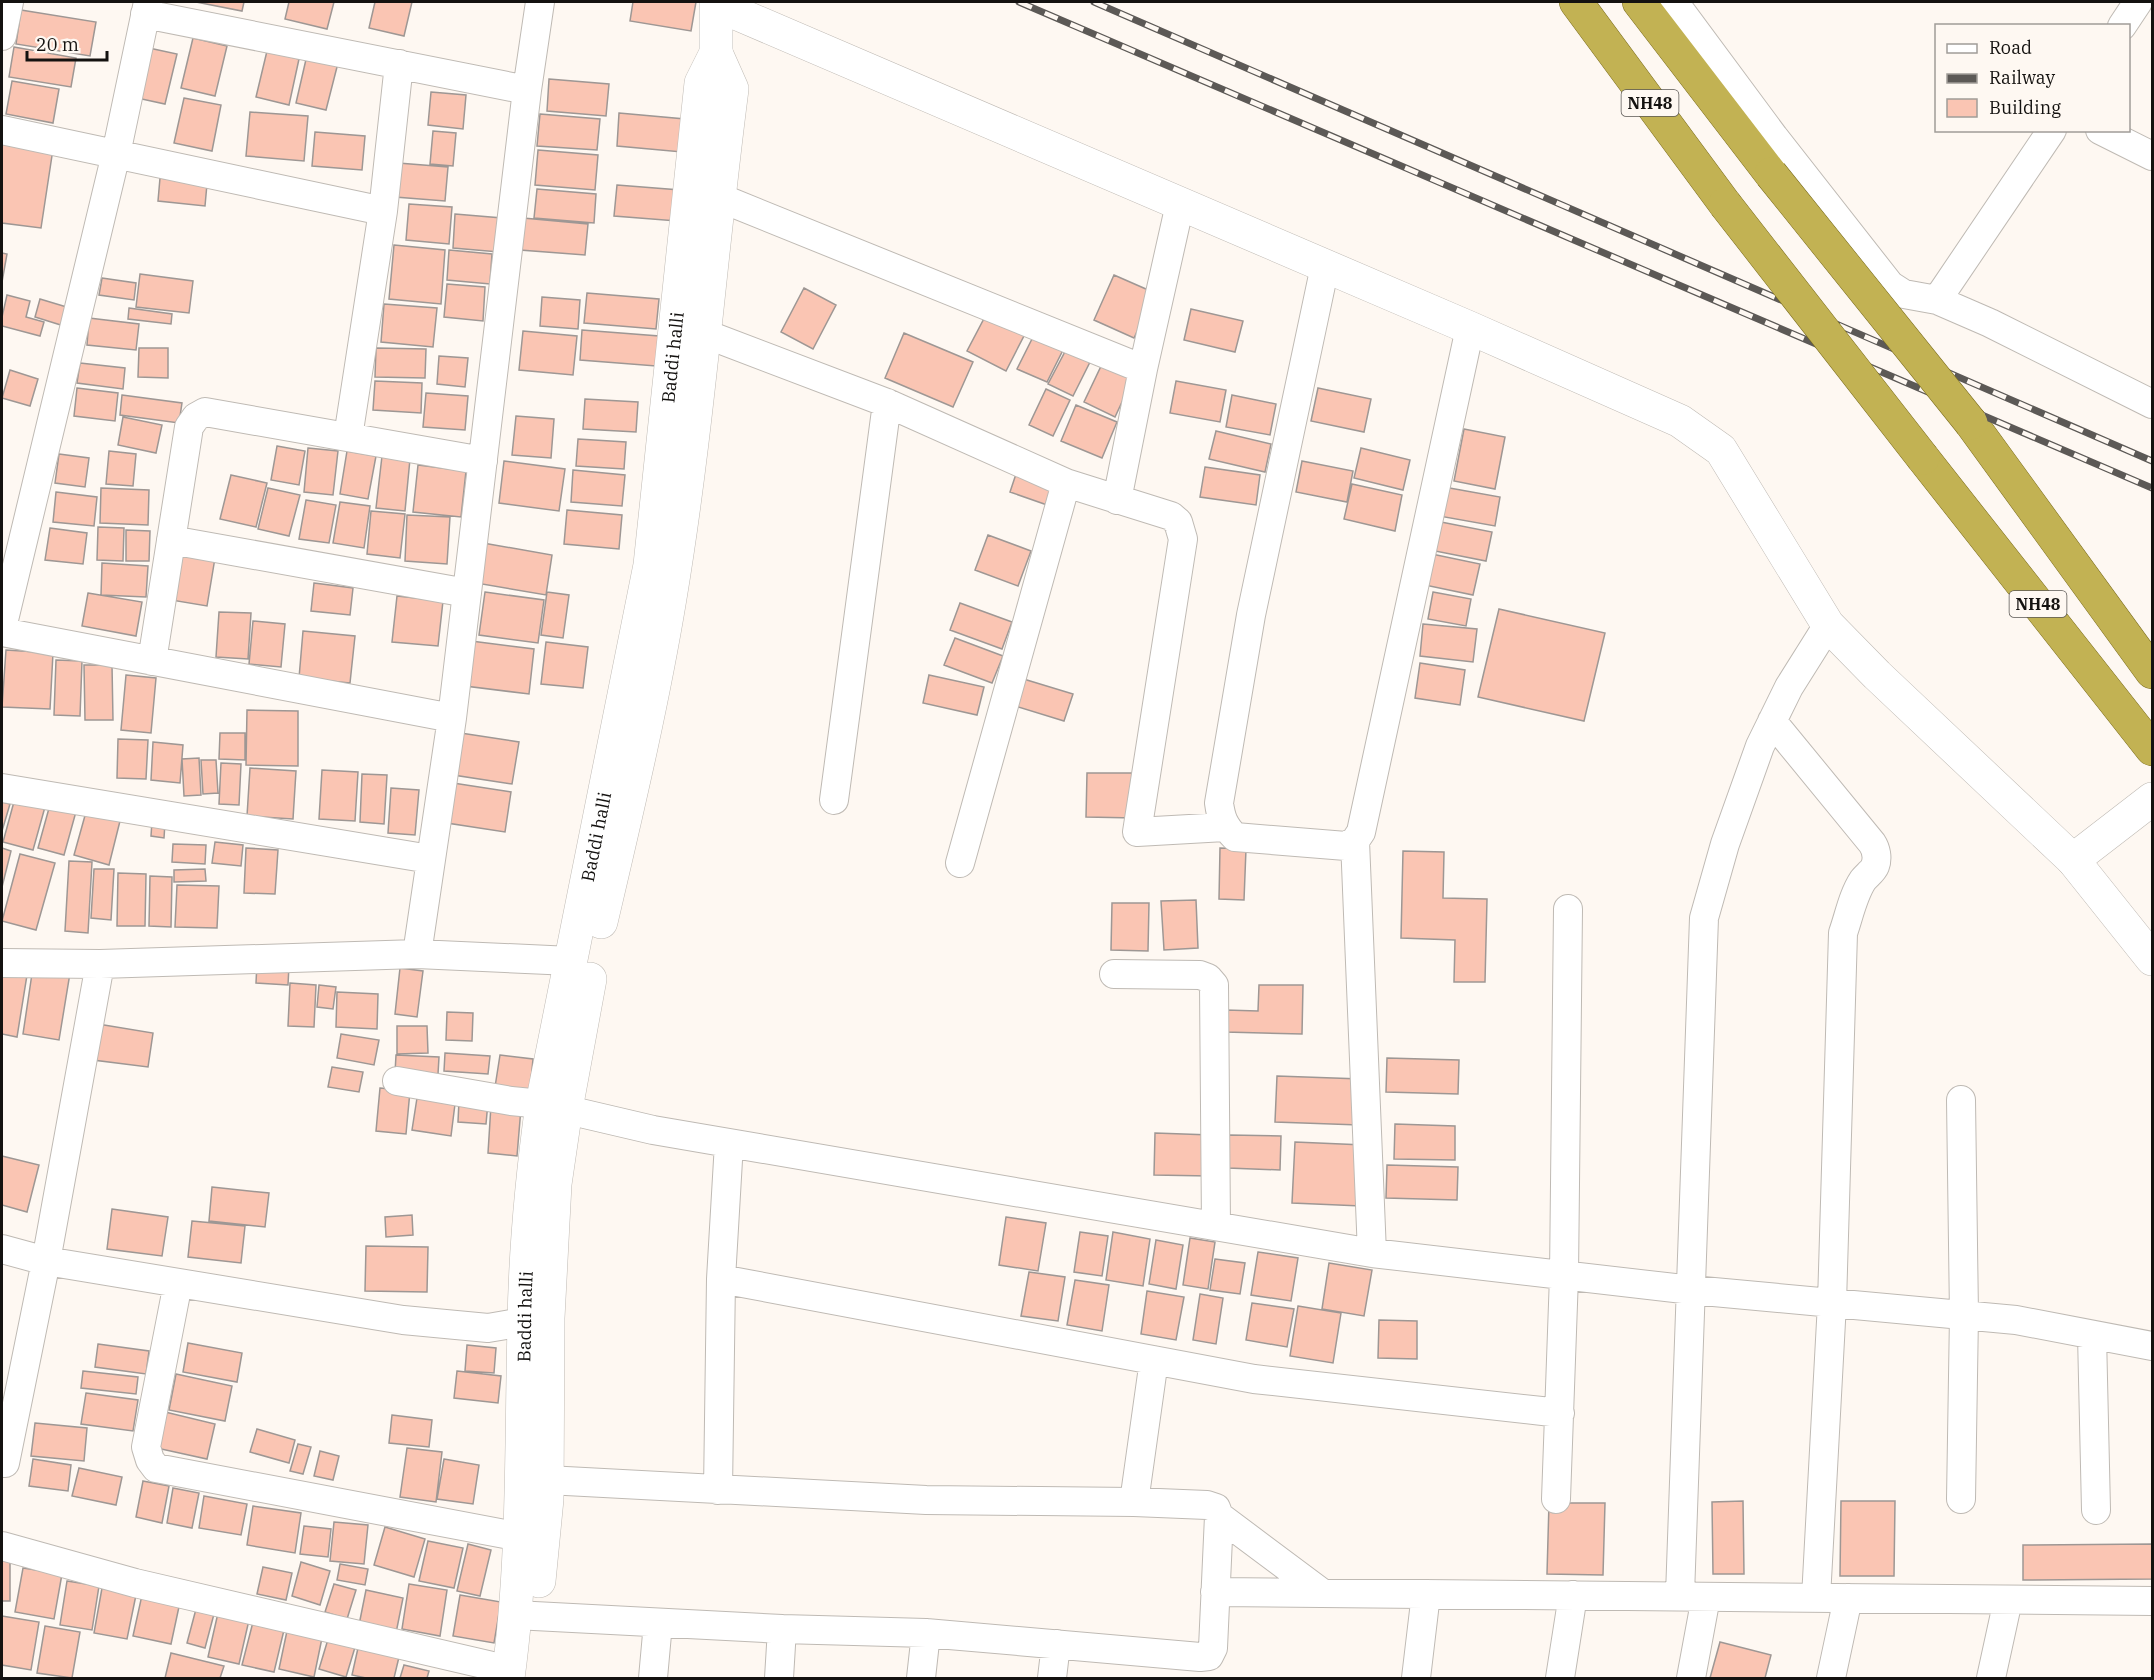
<svg xmlns="http://www.w3.org/2000/svg" width="2154" height="1680" font-family="'IBM Plex Serif',serif">
<style>
.building{fill:#fac5b3;stroke:#9e9794;stroke-width:1.5}
.lines{fill:none;stroke-linecap:round;stroke-linejoin:round}
.minor-casing{stroke:#bfbab4;stroke-width:30}
.tertiary-casing{stroke:#bfbab4;stroke-width:34}
.trunk-casing{stroke:#7b6d20;stroke-width:34}
.minor{stroke:#fff;stroke-width:28}
.tertiary{stroke:#fff;stroke-width:33}
.trunk{stroke:#c2b253;stroke-width:33}
.rail-casing{stroke:#5c5956;stroke-width:7}
.rail{stroke:#fef8f2;stroke-width:4.5;stroke-dasharray:14;stroke-linecap:butt}
.trunk-bridge-casing{stroke:#7b6d20;stroke-width:34;stroke-linecap:butt}
.trunk-bridge{stroke:#c2b253;stroke-width:33}
.labels{text-anchor:middle;dominant-baseline:central;stroke-width:5;stroke-linejoin:round;paint-order:stroke}
.shield{fill:#fef8f2;stroke:#5a5754;stroke-width:1.5}
.shield-label{font-size:16px;font-weight:bold;fill:#141210}
.street-label{font-size:18px;fill:#141210;stroke:#fef8f2}
</style>
<rect width="100%" height="100%" fill="#fef8f2"/>
<path class="building" d="M196 2H244L242 11Z
M289 2H334L327 29 285 19Z
M375 2H412L404 36 369 28Z
M633 2H696L691 31 630 21Z
M21 10 96 22 90 56 16 44Z
M193 38 227 46 215 96 181 88Z
M14 47 76 58 71 87 9 77Z
M149 48 177 54 165 104 137 98Z
M267 51 299 59 289 105 256 97Z
M307 55 338 63 326 110 296 103Z
M549 79 609 84 606 116 547 111Z
M12 81 59 89 53 123 6 114Z
M431 92 466 95 463 129 428 125Z
M184 98 221 105 212 151 174 143Z
M250 112 308 116 304 161 246 156Z
M619 113 685 119 682 152 617 146Z
M540 114 600 119 597 150 537 146Z
M433 131 456 133 453 166 430 164Z
M315 132 365 136 362 170 312 166Z
M2 142 53 149 41 228 2 223Z
M538 150 598 155 595 190 535 185Z
M398 163 448 167 445 201 395 197Z
M160 178 207 184 205 206 158 201Z
M617 185 680 190 677 221 614 216Z
M537 189 596 194 594 223 534 218Z
M409 204 452 207 449 244 406 240Z
M455 214 502 218 499 252 453 248Z
M523 218 588 224 585 255 520 250Z
M394 245 445 250 441 304 389 299Z
M449 250 492 254 490 284 447 280Z
M2 253 7 254 2 282Z
M140 274 193 281 189 313 136 307Z
M1114 275 1155 293 1134 338 1094 320Z
M102 278 136 283 134 300 99 295Z
M447 284 485 287 483 321 444 317Z
M804 288 836 305 813 349 781 332Z
M587 293 659 299 656 329 584 323Z
M7 295 30 301 26 317 44 322 40 336 2 326V317Z
M542 297 580 300 578 329 540 326Z
M40 299 70 308 64 326 35 317Z
M384 304 437 308 433 347 381 342Z
M129 308 172 314 171 324 128 319Z
M1191 309 1243 321 1235 352 1184 340Z
M988 311 1027 330 1006 371 967 351Z
M89 318 139 324 136 350 87 345Z
M582 330 659 336 656 366 580 360Z
M523 331 577 336 573 375 519 370Z
M904 333 973 362 953 407 885 378Z
M1034 335 1063 350 1047 382 1017 369Z
M1068 346 1092 358 1073 396 1048 384Z
M139 348H168V378L138 377Z
M376 348 426 349 425 378 375 377Z
M439 356 468 358 465 387 437 384Z
M1103 362 1134 376 1115 417 1084 402Z
M80 363 125 368 123 389 77 383Z
M10 370 38 379 30 406 2 398Z
M375 381 422 383 421 413 373 410Z
M1176 381 1226 390 1220 422 1170 413Z
M77 388 118 393 115 421 74 416Z
M1318 388 1371 399 1364 432 1311 421Z
M1046 389 1070 400 1053 436 1029 425Z
M426 393 468 396 465 430 423 427Z
M122 395 182 403 179 423 120 415Z
M1232 395 1276 404 1270 435 1226 427Z
M585 399 638 402 636 432 583 429Z
M1076 405 1117 422 1102 458 1061 441Z
M516 416 554 419 551 458 512 455Z
M123 417 162 425 156 453 118 445Z
M1464 429 1505 437 1495 489 1454 481Z
M1216 431 1271 444 1265 472 1209 459Z
M578 439 626 442 624 469 576 466Z
M277 446 305 451 299 485 271 480Z
M308 448 338 451 333 495 304 492Z
M1361 448 1410 460 1403 490 1354 478Z
M109 451 136 454 133 486 106 484Z
M347 451 376 456 368 499 340 494Z
M59 454 89 458 85 487 55 483Z
M382 456 410 459 405 511 376 508Z
M504 461 565 469 559 511 499 503Z
M1302 461 1353 471 1347 502 1296 492Z
M418 465 466 471 461 517 413 512Z
M1205 467 1260 475 1256 505 1200 497Z
M573 470 625 475 622 506 571 502Z
M1017 471 1058 485 1050 506 1010 492Z
M231 475 267 483 256 527 220 519Z
M1352 484 1402 495 1395 531 1344 519Z
M1444 487 1500 497 1495 526 1439 516Z
M101 488 149 490 148 525 100 523Z
M268 488 300 495 289 536 258 529Z
M56 492 97 497 94 526 53 522Z
M306 500 336 505 329 543 299 539Z
M340 502 370 506 364 548 333 543Z
M567 510 622 515 619 549 564 544Z
M371 511 405 514 400 558 367 554Z
M407 515 450 517 447 564 405 561Z
M1436 521 1492 532 1486 561 1430 550Z
M98 527 124 528 123 561 97 560Z
M50 528 87 533 83 564 45 560Z
M126 530 150 531 149 561H126Z
M988 535 1031 551 1018 586 975 570Z
M483 543 552 555 546 595 476 583Z
M179 553 215 558 207 606 171 600Z
M1427 553 1480 564 1473 595 1420 584Z
M102 563 148 566 146 597 101 595Z
M314 583 353 588 350 615 311 611Z
M485 592 544 600 538 643 479 635Z
M547 592 569 595 563 638 541 635Z
M1433 592 1471 599 1466 626 1428 619Z
M88 593 142 602 136 636 82 626Z
M397 596 443 601 438 646 392 642Z
M960 603 1012 622 1002 649 950 630Z
M1499 609 1605 633 1584 721 1478 697Z
M219 612 251 613 248 659 216 657Z
M253 621 285 624 281 667 249 664Z
M1423 624 1477 629 1473 662 1420 656Z
M303 631 355 636 350 683 299 678Z
M955 638 1003 656 992 683 944 665Z
M471 641 534 649 529 694 465 686Z
M546 642 588 647 583 688 541 684Z
M6 650 53 653 50 709 2 707Z
M56 660 82 661 80 716 54 715Z
M1420 663 1465 670 1460 705 1415 698Z
M84 665H112L113 720H85Z
M126 675 156 678 151 733 121 730Z
M929 675 984 687 977 715 923 703Z
M1017 677 1073 694 1064 721 1009 704Z
M247 710 298 711V766L246 765Z
M454 732 519 742 512 784 447 774Z
M220 733H245V760L219 759Z
M118 739 148 740 146 779 117 778Z
M153 742 183 745 180 783 151 780Z
M199 758 201 795 184 796 182 759Z
M201 760H216L218 793 203 794Z
M221 763 241 764 239 805 219 804Z
M250 768 296 771 293 819 247 816Z
M322 770 358 772 355 821 319 819Z
M1087 773H1135V818L1086 817Z
M362 774 387 775 384 824 360 822Z
M453 783 511 792 505 832 447 823Z
M391 788 419 790 415 835 388 833Z
M15 798 45 807 33 850 3 842Z
M51 801 77 808 64 855 38 848Z
M2 802 10 804 2 831Z
M86 812 120 821 109 865 74 855Z
M152 821 165 823 164 838 151 836Z
M215 842 243 845 241 866 212 863Z
M173 844 206 845 205 864 172 862Z
M2 848 11 851 2 887Z
M246 848 278 850 275 894 244 893Z
M1220 848 1246 849 1244 900 1219 899Z
M1403 851 1444 852 1443 898 1487 899 1485 982H1454L1455 940 1401 938Z
M20 854 55 863 36 930 2 921Z
M69 861 92 862 88 933 65 931Z
M94 869H114L111 920 91 918Z
M205 869 206 881 174 882V870Z
M118 873 146 874 145 926H117Z
M150 876 172 877 171 927 149 926Z
M177 885 219 886 217 928 175 927Z
M1196 900 1198 948 1164 950 1161 901Z
M1112 903H1149L1148 951 1111 950Z
M257 963 289 965 288 985 256 983Z
M33 967 70 973 59 1040 23 1034Z
M400 968 423 971 417 1017 395 1014Z
M2 971 27 975 17 1037 2 1034Z
M290 983 316 985 314 1027 288 1026Z
M319 985 336 987 333 1009 317 1007Z
M1259 985H1303L1302 1034 1225 1032 1226 1010 1258 1011Z
M337 992 378 994 377 1029 336 1027Z
M447 1012 473 1013 472 1041 446 1040Z
M98 1024 153 1033 148 1067 93 1060Z
M397 1026H427L428 1053 397 1054Z
M341 1034 379 1040 374 1065 337 1058Z
M445 1053 490 1056 488 1074 444 1071Z
M396 1055 439 1057 438 1074 395 1073Z
M500 1055 533 1059 530 1091 495 1087Z
M1387 1058 1459 1060 1458 1094 1386 1092Z
M332 1067 363 1072 359 1092 328 1087Z
M1277 1076 1361 1079 1359 1125 1275 1122Z
M380 1088 410 1091 406 1134 376 1131Z
M417 1098 455 1104 451 1136 412 1130Z
M459 1100 488 1102 486 1124 458 1122Z
M491 1105 521 1108 517 1156 488 1153Z
M1395 1124 1455 1126V1160L1394 1159Z
M1155 1133 1211 1135 1209 1176 1154 1175Z
M1229 1135 1281 1136 1280 1170 1228 1168Z
M1295 1142 1364 1145 1361 1206 1292 1203Z
M2 1156 39 1165 27 1212 2 1205Z
M1387 1165 1458 1167 1457 1200 1386 1198Z
M212 1187 269 1193 265 1227 209 1221Z
M112 1209 168 1217 162 1256 107 1249Z
M412 1215 413 1235 386 1237 385 1217Z
M1006 1217 1046 1223 1038 1271 999 1265Z
M192 1221 245 1226 241 1263 188 1257Z
M1080 1232 1108 1236 1102 1276 1074 1272Z
M1113 1232 1150 1239 1143 1286 1106 1280Z
M1190 1238 1215 1242 1208 1289 1183 1285Z
M1156 1240 1183 1245 1176 1289 1149 1284Z
M366 1246 428 1247 427 1292 365 1291Z
M1258 1252 1298 1258 1291 1301 1251 1295Z
M1215 1259 1245 1263 1240 1294 1210 1290Z
M1329 1263 1372 1270 1364 1316 1322 1309Z
M1029 1272 1065 1277 1058 1321 1021 1316Z
M1075 1280 1109 1285 1102 1331 1067 1325Z
M1147 1291 1184 1297 1176 1340 1141 1334Z
M1200 1294 1223 1298 1216 1344 1193 1340Z
M1252 1303 1294 1309 1287 1347 1246 1340Z
M1298 1306 1341 1313 1333 1363 1290 1356Z
M1379 1320 1417 1321V1359L1378 1358Z
M188 1343 242 1353 237 1382 183 1372Z
M98 1344 149 1351 146 1374 95 1367Z
M467 1345 496 1348 494 1373 465 1371Z
M83 1371 138 1377 136 1394 81 1388Z
M457 1371 501 1376 498 1403 454 1398Z
M176 1374 232 1386 225 1421 169 1410Z
M86 1393 138 1400 133 1431 81 1424Z
M161 1411 215 1424 207 1459 152 1447Z
M392 1415 432 1420 429 1447 389 1443Z
M35 1423 87 1428 84 1461 31 1456Z
M257 1429 295 1440 289 1463 250 1452Z
M298 1444 311 1447 303 1474 290 1471Z
M407 1448 442 1452 436 1502 400 1497Z
M320 1451 339 1456 333 1480 314 1476Z
M33 1459 71 1465 68 1491 29 1486Z
M444 1459 479 1465 473 1504 437 1499Z
M79 1468 122 1477 116 1505 72 1496Z
M143 1481 169 1486 162 1523 136 1517Z
M173 1488 199 1493 192 1528 167 1523Z
M204 1496 247 1504 241 1535 199 1528Z
M1743 1501 1744 1574H1713L1712 1502Z
M1841 1501H1895L1894 1576H1840Z
M1549 1503H1605L1603 1575 1547 1574Z
M253 1506 301 1513 295 1553 247 1545Z
M334 1522 368 1525 364 1564 330 1561Z
M304 1526 331 1529 328 1557 300 1554Z
M385 1527 425 1539 414 1577 374 1565Z
M428 1541 463 1548 454 1588 419 1581Z
M468 1544 491 1550 480 1596 457 1591Z
M2152 1544V1579L2023 1580V1545Z
M2 1559H10V1601H2Z
M301 1562 330 1571 320 1605 292 1596Z
M340 1564 368 1569 365 1585 337 1580Z
M263 1567 292 1573 286 1600 257 1594Z
M23 1568 62 1574 54 1619 15 1612Z
M67 1581 99 1586 92 1630 60 1625Z
M334 1584 356 1590 347 1619 325 1612Z
M409 1584 447 1590 440 1636 402 1629Z
M102 1588 136 1595 127 1639 94 1633Z
M366 1590 403 1598 396 1633 359 1625Z
M142 1595 180 1602 171 1644 133 1636Z
M460 1595 501 1602 494 1643 453 1636Z
M196 1609 214 1614 205 1648 187 1643Z
M218 1613 249 1620 239 1664 208 1657Z
M2 1616 39 1622 31 1670 2 1665Z
M253 1622 284 1630 274 1672 242 1665Z
M45 1626 80 1632 72 1678 37 1673Z
M287 1631 322 1638 314 1677 279 1669Z
M329 1636 356 1644 346 1677 319 1669Z
M1720 1642 1771 1655 1765 1678H1710Z
M358 1648 399 1657 394 1678H366L352 1675Z
M171 1653 224 1666 220 1678H165Z
M404 1665 429 1671 427 1678H400Z"/>
<g class="lines">
<g class="minor-casing">
<path id="minor" d="M1674 2 1774 137 1890 285 1904 294 1937 300 1990 323 2152 404
M145 14 527 90
M2122 26 2138 2
M2 36 9 2
M2 130 383 211
M2100 130 2152 156
M718 197 1143 369
M1325 266 1251 615 1219 803C1221 818 1224 826 1235 837L1346 846 1355 841 1361 832 1470 328
M1937 300 2052 130
M703 333 887 403 1066 483 1171 516 1178 522 1183 539 1137 832 1225 827
M348 437 383 211 399 64
M1117 500 1143 369 1180 204
M171 540 467 593
M2 628 116 154 148 2
M2 632 452 718
M152 661 189 427 196 417 205 412 483 461
M1772 721 1872 843C1876 849 1878 858 1875 866 1873 871 1867 875 1863 880 1853 895 1849 916 1843 933L1832 1303 1816 1598
M2 788 430 859
M834 800 887 403
M1355 841 1372 1253
M960 863 1066 483
M417 954 452 718 527 90 540 2
M2 963 100 964 417 954 571 961
M1114 974 1200 975 1208 978 1214 985 1216 1226
M397 1081 511 1101 542 1104 653 1130 1372 1253 1692 1290 2016 1320 2152 1346
M1961 1100 1964 1315 1961 1499
M2 1249 46 1261 403 1320 488 1328 547 1318
M721 1279 1254 1379 1560 1413
M178 1283 146 1447 150 1460 156 1468 520 1537
M2092 1335 2096 1510
M5 1463 46 1261 100 964
M718 1490 721 1279 729 1143
M1556 1499 1564 1276 1568 909
M1134 1502 1154 1360
M1219 1516 1322 1593
M2 1546 135 1583 509 1670
M1215 1592 2152 1601
M1680 1595 1704 918 1725 844 1760 746 1789 687 1828 625
M515 1615 782 1629 926 1633 1200 1657 1209 1656 1213 1648 1219 1516 1216 1508 1207 1505 1134 1502 926 1500 547 1480
M653 1678 658 1623
M779 1678 782 1629
M921 1678 926 1633
M1052 1678 1056 1644
M1416 1678 1426 1594
M1560 1678 1573 1595
M1691 1678 1706 1597
M1831 1678 1848 1598
M1991 1678 2008 1600"/>
</g>
<g class="tertiary-casing">
<g id="tertiary">
<path d="M717 5 1470 328 1680 421 1721 450 1828 625 1877 675 2073 860 2152 959"/>
<path d="M2073 860 2152 799"/>
<path d="M601 922C626 815 652 707 670 598 698 430 710 258 732 89L716 53"/>
<path d="M539 1581 547 1499 548 1318 555 1184 566 1109 590 979"/>
<path id="s1" d="M508 1678C524 1561 521 1443 524 1325 525 1251 532 1177 542 1104L650 565 701 83 716 53V2"/>
</g>
</g>
<g class="trunk-casing">
<path id="trunk" d="M1576 2 1725 204
M1639 2 1771 174
M1971 423 2152 672
M1923 458 2152 749"/>
</g>
<use href="#minor" class="minor"/>
<use href="#tertiary" class="tertiary"/>
<use href="#trunk" class="trunk"/>
<g class="rail-casing">
<path id="rail" d="M1019 2 2152 488
M1094 2 2152 461"/>
</g>
<use href="#rail" class="rail"/>
<g class="trunk-bridge-casing">
<path id="trunk-bridge" d="M1771 174 1971 423
M1725 204 1923 458"/>
</g>
<use href="#trunk-bridge" class="trunk-bridge"/>
</g>
<g class="labels">
<g class="shield">
<rect x="1621.5" y="90" width="57" height="26" rx="4.5"/>
<rect x="2009.5" y="591" width="57" height="26" rx="4.5"/>
</g>
<g class="shield-label">
<text x="1650" y="103">NH48</text>
<text x="2038" y="604">NH48</text>
</g>
<g class="street-label">
<text stroke="none"><textPath href="#s1" startOffset="1334">Baddi halli</textPath></text>
<text stroke="none"><textPath href="#s1" startOffset="848">Baddi halli</textPath></text>
<text stroke="none"><textPath href="#s1" startOffset="362">Baddi halli</textPath></text>
</g>
</g>
<rect width="2154" height="1680" fill="none" stroke="#141210" stroke-width="6"/>
<rect x="1935" y="24" width="195" height="108" fill="#fef8f2" stroke="#a09c98" stroke-width="1.5"/>
<rect x="1947" y="44" width="30" height="9" fill="#ffffff" stroke="#a09c98" stroke-width="1.5"/>
<text x="1989" y="54" font-size="18" fill="#141210">Road</text>
<rect x="1947" y="74" width="30" height="9" fill="#5c5956" stroke="#a09c98" stroke-width="1.5"/>
<text x="1989" y="84" font-size="18" fill="#141210">Railway</text>
<rect x="1947" y="99" width="30" height="18" fill="#fac5b3" stroke="#a09c98" stroke-width="1.5"/>
<text x="1989" y="114" font-size="18" fill="#141210">Building</text>
<path d="M27 51v9h80v-9" fill="none" stroke="#141210" stroke-width="3"/>
<text x="36" y="51" font-size="18" fill="#141210" stroke="#fef8f2" stroke-width="4.5" paint-order="stroke">20 m</text>
</svg>
